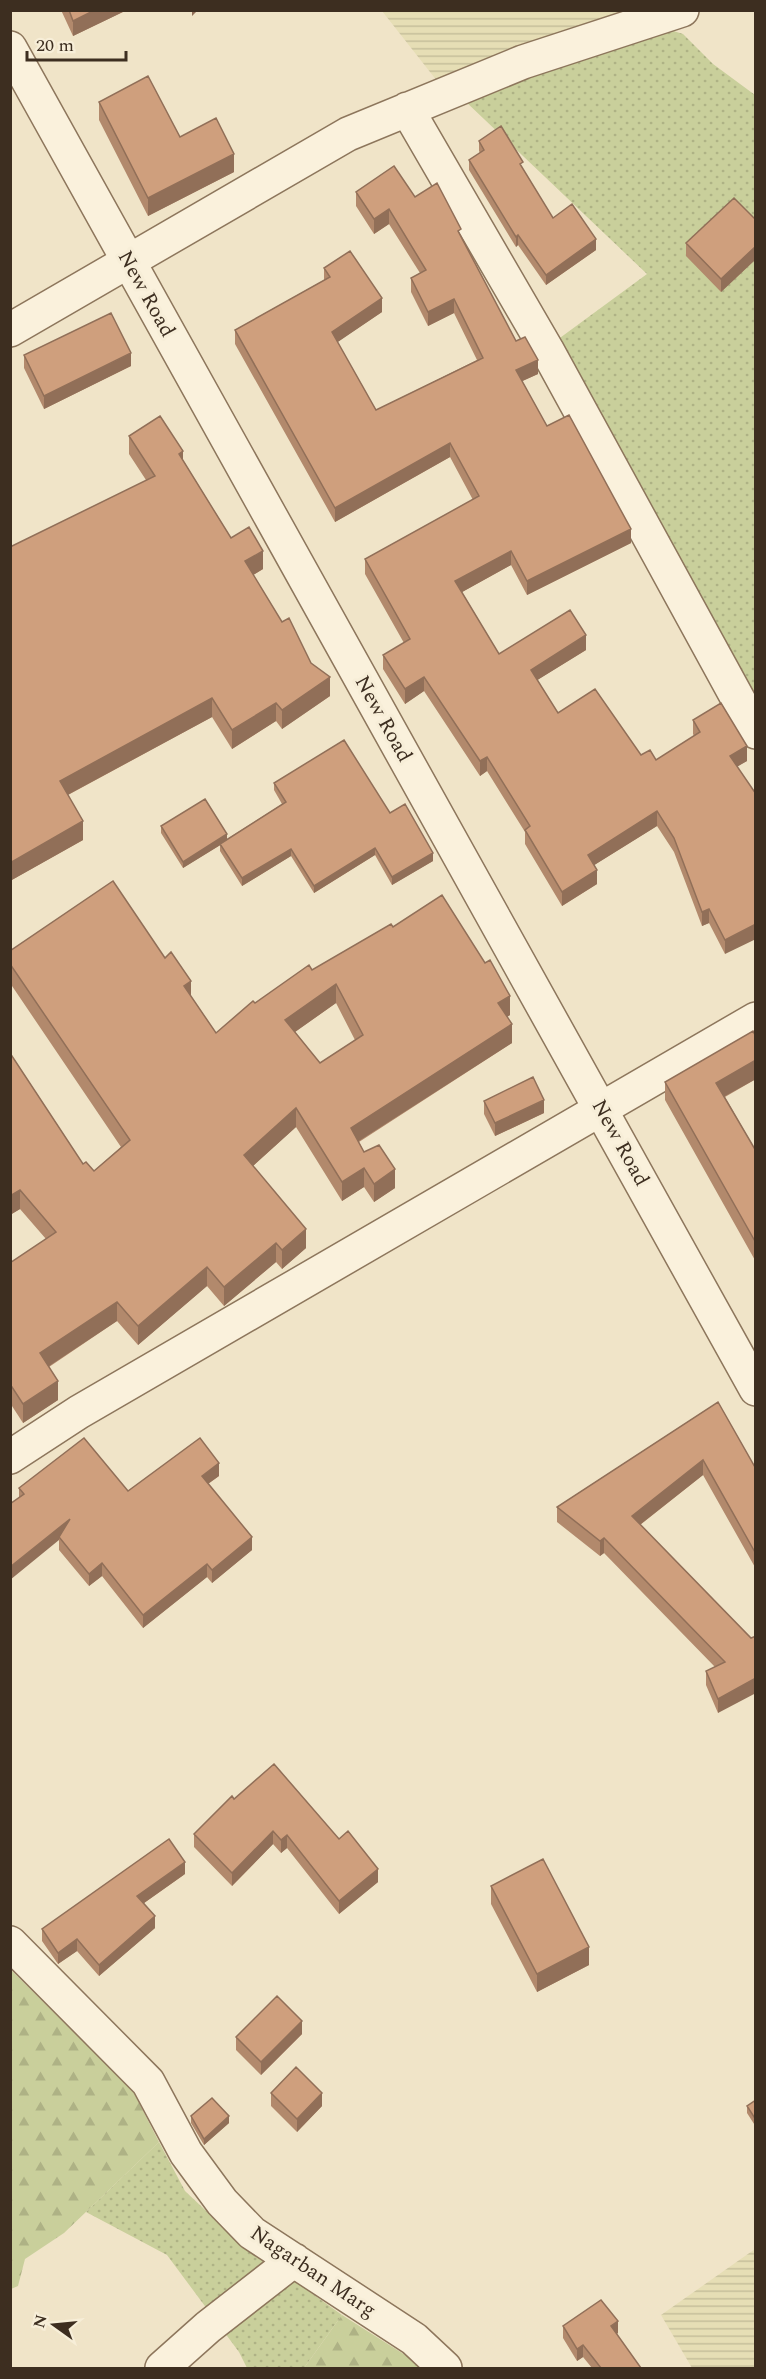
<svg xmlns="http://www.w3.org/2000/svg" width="766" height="2379" font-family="Spectral,serif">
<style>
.farmland{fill:url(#farmland-rules)}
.grass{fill:url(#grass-dots)}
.forest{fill:url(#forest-firs)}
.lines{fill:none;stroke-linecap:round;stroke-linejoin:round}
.minor-casing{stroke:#8d765c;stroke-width:36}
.tertiary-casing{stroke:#8d765c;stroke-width:36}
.minor{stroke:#faf1dc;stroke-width:33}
.tertiary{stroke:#faf1dc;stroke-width:33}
.wall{fill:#b2896c;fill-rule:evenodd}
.shaded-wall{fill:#916f58}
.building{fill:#cf9f7d;stroke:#916f58;stroke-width:1.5;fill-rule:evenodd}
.labels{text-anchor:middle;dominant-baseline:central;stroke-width:6;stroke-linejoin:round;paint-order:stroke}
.street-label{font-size:21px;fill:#3d2e20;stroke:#f7eed8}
</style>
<defs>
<pattern id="farmland-rules" width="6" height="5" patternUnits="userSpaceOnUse" patternTransform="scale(1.5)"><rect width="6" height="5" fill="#e6deb5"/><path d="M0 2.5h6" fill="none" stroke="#c6bf9b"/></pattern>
<pattern id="grass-dots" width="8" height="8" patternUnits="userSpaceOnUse" patternTransform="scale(1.5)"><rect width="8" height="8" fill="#c9cf9b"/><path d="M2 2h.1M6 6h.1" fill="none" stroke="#aeb285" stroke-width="1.8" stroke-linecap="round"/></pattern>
<pattern id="forest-firs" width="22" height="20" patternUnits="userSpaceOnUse" patternTransform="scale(1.5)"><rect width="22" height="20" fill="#c9cf9b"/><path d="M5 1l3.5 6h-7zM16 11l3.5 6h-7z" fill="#aeb285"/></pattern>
</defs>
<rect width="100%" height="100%" fill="#f0e4c8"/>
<path class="farmland" d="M382 11H650L441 86Z
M755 2249V2368H692L661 2315Z"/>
<path class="grass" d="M664 28 683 34 713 64 755 95V715L553 343 647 274 464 100Z
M159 2142 185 2191 236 2239 342 2315 304 2368H247L239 2352 167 2255 86 2212Z"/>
<path class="forest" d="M10 1969 133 2091 159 2142 64 2233 25 2259 18 2286 11 2289Z
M342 2315 413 2360 422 2368H304Z"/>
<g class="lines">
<g class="minor-casing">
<path id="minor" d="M407 109 547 350 756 732
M10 330 348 134 523 62 682 10
M10 1457 79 1412 756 1019
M10 1943 148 2082 186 2153 222 2202 252 2233 414 2339 445 2368
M162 2368 208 2327 294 2260"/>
</g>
<g class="tertiary-casing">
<path id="tertiary" d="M10 48 756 1389"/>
</g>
<use href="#minor" class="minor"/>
<use href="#tertiary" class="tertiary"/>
</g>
<path class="wall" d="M61 10H127L73 36Z
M99 102 180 137 234 172 148 216 99 120Z
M479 141 523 169 553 218 596 250 546 285 518 245 516 247 469 170V160L480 153 479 151Z
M356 192 415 197 461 237 516 341 538 374 522 381 547 426 631 543 527 595 511 565 462 592 499 654 586 650 537 680 558 713 641 755 656 760 694 736 693 734V720L747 761 737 766 725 954 709 923 702 926 674 852 657 826 594 865 597 884 562 906 525 844V832L487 771 480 776 424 691 405 704 383 669V655L404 643 365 574V559L473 500 450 457 335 522 235 344V330L324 280V268L382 312 337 342 376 410 477 360 454 313 428 326 411 292V278L420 273 389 224 374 234 356 206Z
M756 220V259L721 292 686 256V243Z
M24 355 131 366 44 409 24 368Z
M129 436 183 460 231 538 263 569 253 575 282 622 311 663 330 696 282 729 276 721 232 749 212 717 68 795 83 840 10 881 146 480 129 454Z
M274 783 390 813 433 861 392 885 375 855 314 893 291 856 242 886 220 851V845L183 868 161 833V826L227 839 282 804 274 790Z
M393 927 510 1015 507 1017 512 1043 359 1142 364 1152 395 1188 374 1202 364 1187 342 1201 296 1127 253 1166 306 1248 282 1269 276 1262 224 1306 207 1286 138 1345 117 1321 49 1367 58 1400 23 1423 12 1406 10 1263 46 1239 20 1209 10 1215V1053L83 1164 94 1171 121 1147 10 983V951L191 996 216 1033 255 1003 312 970ZM336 1003 355 1040 320 1063 295 1032Z
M756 1037V1079L725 1097 756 1151V1262L665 1100V1082Z
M484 1101 544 1113 495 1136 484 1114Z
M718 1402 756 1469V1569L703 1475 640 1525 751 1638 718 1713 706 1685V1671L715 1667 604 1553 600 1556 557 1522V1507Z
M219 1476 208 1484 252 1550 212 1583 207 1577 143 1628 102 1576 89 1586 59 1550V1540L19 1498V1488L128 1491Z
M234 1799 339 1839 378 1882 339 1914 287 1848 281 1853 273 1844 232 1886 194 1847V1834Z
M185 1874 144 1903 155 1928 99 1976 77 1951 58 1964 42 1941V1929Z
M491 1886 589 1965 537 1992 491 1904Z
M302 2034 261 2075 236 2050V2037Z
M271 2093 322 2106 297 2132 271 2106Z
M756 2100V2127L747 2113V2106Z
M191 2116 229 2123 204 2145 191 2123Z
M563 2326 618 2333 616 2334 641 2368H592L583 2357 577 2361 563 2338Z"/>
<path class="shaded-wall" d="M95 10H127L73 36V21Z
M192 10H198L192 16Z
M234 154V172L148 216V198Z
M389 209V224L374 234V219Z
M518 235V245L516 247V237Z
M596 239V250L546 285V275Z
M756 246V259L721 292V279Z
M382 298V312L332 346V332Z
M454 299V313L428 326V312Z
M131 353V366L44 409V396Z
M538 360V374L516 384V370Z
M450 443V457L335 522V508Z
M183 451V469L179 454Z
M631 529V543L527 595V581Z
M263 551V569L245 580V561Z
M511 551V565L455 596V581Z
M586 635V650L531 684V670Z
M330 677V696L282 729V710Z
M424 677V691L405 704V689Z
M212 698V717L60 799V781Z
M276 703V721L232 749V730Z
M747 746V761L730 771V756Z
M487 757V771L480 776V761Z
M657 811V826L588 869V855Z
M83 821V840L10 881V863Z
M227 834V841L183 868V862Z
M375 848V855L314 893V886Z
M291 849V856L242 886V878Z
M433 853V861L392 885V877Z
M597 870V884L562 906V892Z
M709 909V923L702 926V912Z
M756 924V939L725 954V940Z
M191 981V1000L184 986Z
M336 984V1003L285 1039V1020Z
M510 996V1015L498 1022V1003Z
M512 1024V1043L351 1146V1128Z
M756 1060V1079L716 1101V1083Z
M544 1100V1113L495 1136V1123Z
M296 1108V1127L244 1174V1155Z
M364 1168V1187L342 1201V1182Z
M395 1169V1188L374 1202V1184Z
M20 1190V1209L10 1215V1196Z
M306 1229V1248L282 1269V1250Z
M276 1243V1262L224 1306V1287Z
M207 1267V1286L138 1345V1326Z
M117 1302V1321L40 1372V1353Z
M58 1381V1400L23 1423V1404Z
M12 1387V1406L10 1407V1388Z
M703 1460V1475L632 1531V1516Z
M219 1463V1476L202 1488V1476Z
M70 1519 59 1537V1540L10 1580V1567Z
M252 1537V1550L212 1583V1570Z
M604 1538V1553L600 1556V1541Z
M102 1563V1576L89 1586V1574Z
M207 1564V1577L143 1628V1615Z
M756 1678V1693L718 1713V1699Z
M273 1831V1844L232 1886V1873Z
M287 1835V1848L281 1853V1840Z
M185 1862V1874L137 1908V1896Z
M378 1869V1882L339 1914V1901Z
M155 1916V1928L99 1976V1965Z
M77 1939V1951L58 1964V1953Z
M589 1947V1965L537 1992V1974Z
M302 2021V2034L261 2075V2062Z
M322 2093V2106L297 2132V2119Z
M229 2116V2123L204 2145V2139Z
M618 2321V2333L611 2338V2326Z
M583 2345V2357L577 2361V2349Z"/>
<path class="building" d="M69 10H95L73 21Z
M148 76 180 137 216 118 234 154 148 198 99 102Z
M501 126 523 162 520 164 553 218 572 204 596 239 546 275 518 235 516 237 469 160 484 150 479 141Z
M394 166 415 197 437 183 461 229 458 231 516 341 525 337 538 360 516 370 547 426 569 415 631 529 527 581 511 551 455 581 499 654 570 610 586 635 531 670 558 713 595 689 641 755 650 750 656 760 700 732 693 720 721 703 747 746 730 756 756 794V924L725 940 709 909 702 912 674 838 657 811 588 855 597 870 562 892 525 830 530 826 487 757 480 761 424 677 405 689 383 655 410 639 365 559 479 496 450 443 335 508 235 330 330 277 324 268 350 251 382 298 332 332 376 410 483 358 454 299 428 312 411 278 426 270 389 209 374 219 356 192Z
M734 198 756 220V246L721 279 686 243Z
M111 313 131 353 44 396 24 355Z
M160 416 183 451 179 454 231 538 249 527 263 551 245 561 282 622 289 618 311 663 330 677 282 710 276 703 232 730 212 698 60 781 83 821 10 863V547L155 476 129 436Z
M344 740 390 813 405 804 433 853 392 877 375 848 314 886 291 849 242 878 220 844 286 802 274 783Z
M205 799 227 834 183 862 161 826Z
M113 881 165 958 171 952 191 981 184 986 216 1033 253 1001 255 1003 309 965 312 970 391 924 393 927 442 895 485 963 490 960 510 996 498 1003 512 1024 351 1128 364 1152 379 1145 395 1169 374 1184 364 1168 342 1182 296 1108 244 1155 306 1229 282 1250 276 1243 224 1287 207 1267 138 1326 117 1302 40 1353 58 1381 23 1404 12 1387 10 1388V1263L56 1232 20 1190 10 1196V1053L83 1164 86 1162 94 1171 130 1140 10 964V951ZM336 984 363 1035 320 1063 285 1020Z
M753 1031 756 1037V1060L716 1083 756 1151V1243L665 1082Z
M533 1077 544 1100 495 1123 484 1101Z
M718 1402 756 1469V1554L703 1460 632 1516 751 1638 756 1636V1678L718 1699 706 1671 725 1662 604 1538 600 1541 557 1507Z
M84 1438 128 1491 200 1438 219 1463 202 1476 252 1537 212 1570 207 1564 143 1615 102 1563 89 1574 59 1537 70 1519 10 1567V1504L24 1494 19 1488Z
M274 1764 339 1839 348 1831 378 1869 339 1901 287 1835 281 1840 273 1831 232 1873 194 1834 232 1796 234 1799Z
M169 1839 185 1862 137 1896 155 1916 99 1965 77 1939 58 1953 42 1929Z
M543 1859 589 1947 537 1974 491 1886Z
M277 1996 302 2021 261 2062 236 2037Z
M296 2067 322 2093 297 2119 271 2093Z
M212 2098 229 2116 204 2139 191 2116Z
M756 2100V2120L747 2106Z
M601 2300 618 2321 611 2326 641 2368H601L583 2345 577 2349 563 2326Z"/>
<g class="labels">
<g class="street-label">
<text transform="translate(146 294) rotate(61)">New Road</text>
<text transform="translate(383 719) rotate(61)">New Road</text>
<text transform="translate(620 1143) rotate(61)">New Road</text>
<text transform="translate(313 2272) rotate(34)">Nagarban Marg</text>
</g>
</g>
<rect width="766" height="2379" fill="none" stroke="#3d2e20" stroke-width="24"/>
<g transform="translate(54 2325) rotate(285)" stroke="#f7eed8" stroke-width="4.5" paint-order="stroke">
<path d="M0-4.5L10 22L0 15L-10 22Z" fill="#3d2e20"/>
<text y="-9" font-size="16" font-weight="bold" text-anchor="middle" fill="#3d2e20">N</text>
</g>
<path d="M27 51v9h99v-9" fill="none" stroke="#3d2e20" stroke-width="3"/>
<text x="36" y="51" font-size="18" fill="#3d2e20" stroke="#f7eed8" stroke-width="4.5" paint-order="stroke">20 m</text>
</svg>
